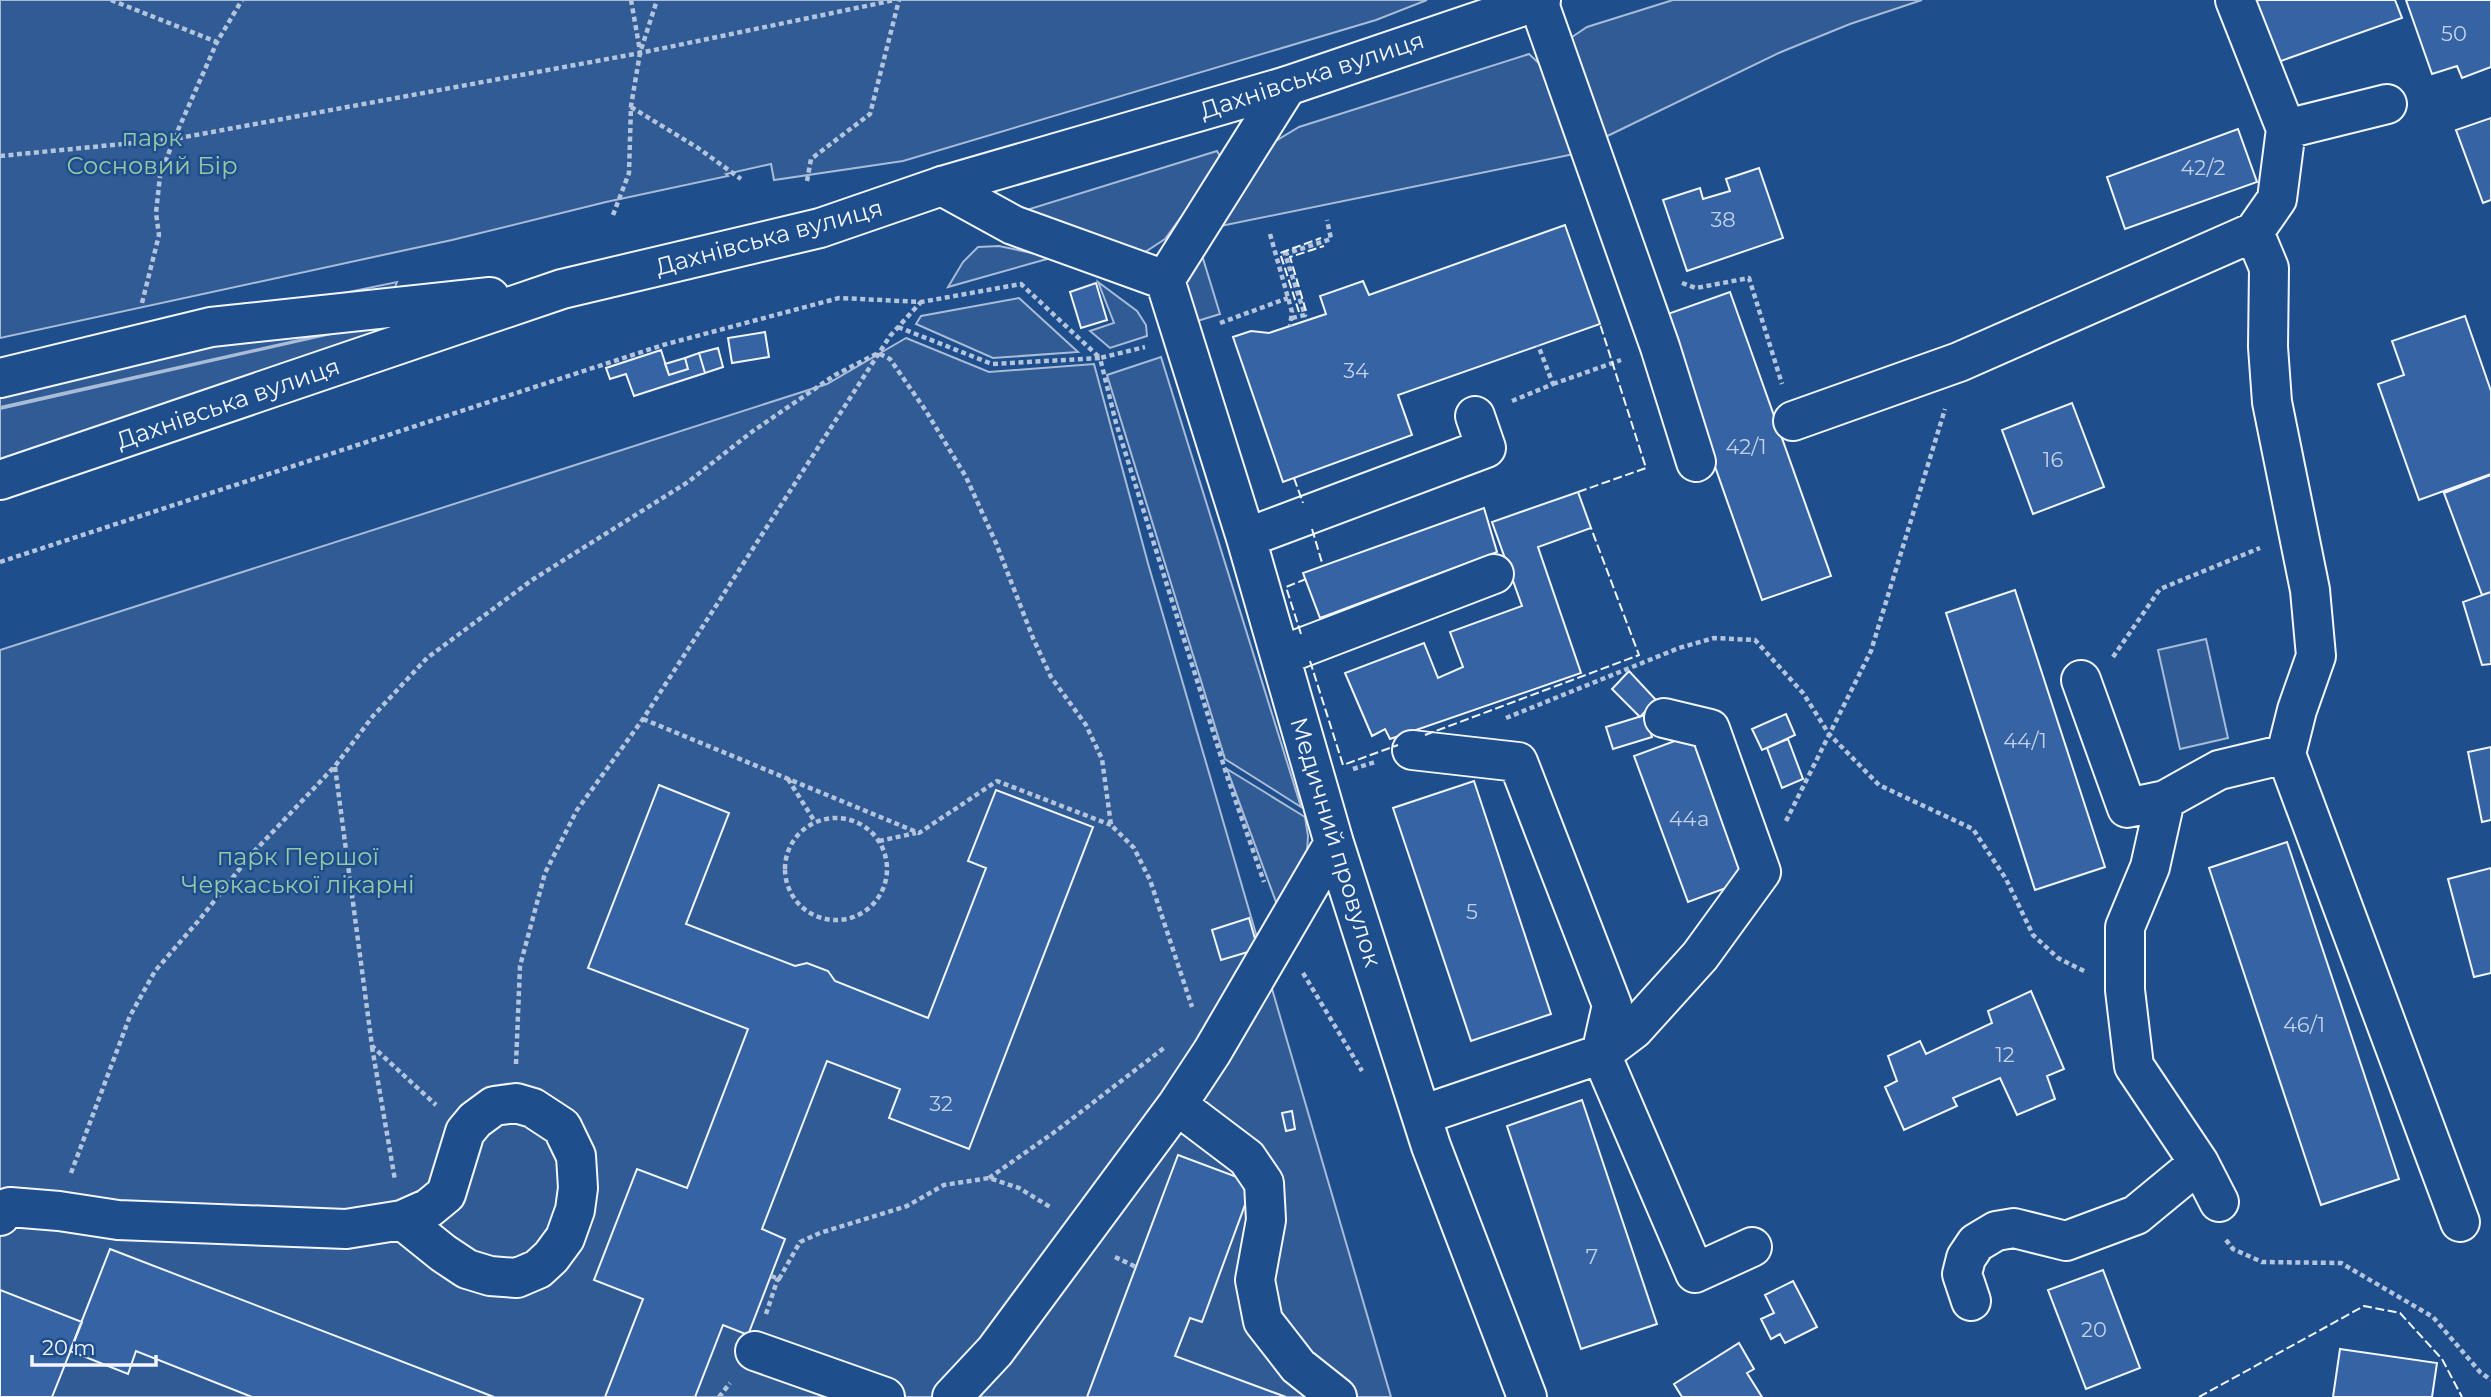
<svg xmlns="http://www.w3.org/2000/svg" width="2491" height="1397" font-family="Montserrat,sans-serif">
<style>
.built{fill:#305b95;stroke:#a8bbd7;stroke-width:2}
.building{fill:#3563a3;stroke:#f2f6ff;stroke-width:2}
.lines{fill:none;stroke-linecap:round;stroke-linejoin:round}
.minor-casing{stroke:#f2f6ff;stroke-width:42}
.major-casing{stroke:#f2f6ff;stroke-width:42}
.path{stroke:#b3c4dc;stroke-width:4.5;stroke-dasharray:5 3.5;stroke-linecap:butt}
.minor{stroke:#1f4e8c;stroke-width:38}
.major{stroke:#1f4e8c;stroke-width:38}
.fence{stroke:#f2f6ff;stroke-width:2;stroke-dasharray:9 3.5;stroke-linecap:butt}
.labels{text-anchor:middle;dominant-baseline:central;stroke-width:5;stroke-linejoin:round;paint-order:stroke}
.number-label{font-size:21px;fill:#c3d1e8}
.street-label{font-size:24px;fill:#f2f6ff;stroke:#1f4e8c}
.park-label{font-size:24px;fill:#97c8a6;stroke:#1f4e8c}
</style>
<rect width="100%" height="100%" fill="#1f4e8c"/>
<path class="built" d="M0 0H1427L1376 20 903 161 774 180 771 164 726 174 728 176 606 202 452 240 0 338Z
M1673 0H1922L1850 24 1781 52 1595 142 1566 59 1572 37 1587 27Z
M1529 54 1543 67 1579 153 1206 229 1269 145 1299 127Z
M1217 151 1221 158 1217 168 1165 239 1139 256 1020 212Z
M999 246 1046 256 1047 259 948 287 963 262 978 247Z
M1201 252 1220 314 1191 323 1183 291 1187 271Z
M397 282 383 321 0 407V364Z
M1098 282 1137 311 1146 325 1147 336 1110 348 1090 331 1114 323Z
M1019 298 1078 352 993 358 916 324 921 316Z
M462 308 0 460V409L437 310Z
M906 338 989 372 1094 364 1149 567 1391 1397H0V650L827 384Z
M1161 357 1301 807 1225 759 1107 375Z
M2206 639 2228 738 2180 749 2158 650Z
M1227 769 1305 817 1308 836 1307 852 1279 910Z"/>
<path class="building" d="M2259 0H2395L2402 18 2278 62 2256 1Z
M2406 0H2491V67L2462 78 2457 66 2432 74Z
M2491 118V200L2483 203 2456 130Z
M2238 129 2257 182 2125 229 2107 177Z
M1759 168 1783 238 1687 271 1663 200 1700 188 1703 199 1730 191 1726 179Z
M1565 225 1600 324 1398 395 1412 435 1283 482 1233 337 1251 331 1269 333 1326 314 1320 296 1363 281 1369 295Z
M1096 283 1107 320 1081 328 1070 292Z
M1730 292 1831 576 1762 600 1662 316Z
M2465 316 2491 391V474L2419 500 2378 384 2404 375 2392 341Z
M765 332 769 357 732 363 728 338Z
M718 348 723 367 705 373 699 353Z
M661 350 669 375 688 369 685 358 699 353 705 373 634 396 626 374 610 379 606 368Z
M685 358 688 369 669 375 665 364Z
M2072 403 2104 487 2033 514 2002 430Z
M2491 475V592L2482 595 2444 493Z
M1578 492 1591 528 1538 547 1581 673 1390 739 1385 729 1372 736 1345 673 1424 643 1438 678 1463 667 1450 632 1522 606 1492 522Z
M1484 508 1497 552 1320 618 1303 573Z
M2015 590 2105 867 2035 890 1946 613Z
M2491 592V664L2482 665 2463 602Z
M1629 671 1656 700 1640 717 1612 689Z
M1786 714 1795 735 1762 750 1752 729Z
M1645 715 1652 737 1613 749 1606 727Z
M1691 735 1745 881 1688 902 1634 756Z
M1788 739 1803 779 1782 788 1767 748Z
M2491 747V820L2482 822 2468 752Z
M1474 781 1551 1014 1471 1041 1393 808Z
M659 785 729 813 686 924 795 966 807 963 828 971 835 981 928 1018 986 868 968 861 996 790 1093 827 969 1149 889 1118 900 1089 827 1061 762 1229 785 1239 748 1335 723 1325 695 1397H605L643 1299 594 1280 637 1169 687 1188 748 1029 588 968Z
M2287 842 2399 1179 2321 1205 2209 868Z
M2491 868V973L2474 977 2448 879Z
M1249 918 1258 949 1221 960 1212 930Z
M2031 991 2064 1069 2047 1076 2055 1099 2017 1115 2000 1078 1953 1098 1957 1106 1904 1130 1885 1087 1897 1081 1888 1056 1920 1041 1926 1054 1992 1023 1988 1011Z
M1582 1100 1657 1324 1581 1349 1507 1126Z
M1292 1111 1295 1129 1286 1131 1282 1113Z
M1178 1155 1253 1183 1202 1322 1190 1318 1175 1356 1286 1397H1087Z
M110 1249 494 1397H252L136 1351 128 1374 70 1351Z
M2103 1270 2140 1368 2086 1389 2048 1290Z
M1793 1281 1817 1327 1785 1343 1780 1334 1771 1339 1761 1319 1774 1313 1765 1295Z
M0 1290 82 1322 52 1397H0Z
M1739 1343 1754 1369 1747 1373 1762 1397H1682L1674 1384Z
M2340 1349 2437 1363 2432 1397H2333Z"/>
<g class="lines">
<g class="minor-casing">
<path id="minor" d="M1538 1 1660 347 1696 462
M2286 129 2387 104
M942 186 1013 225 1165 280 1287 86
M1165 280 1246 538 1334 843 1431 1146 1527 1397
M1793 421 1959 362 2254 232
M1246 538 1486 448 1475 416
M1280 656 1494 574
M2081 680 2127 808 2165 800 2219 770 2286 754 2297 710 2316 656 2310 590 2272 402 2268 347 2269 268 2254 232 2277 199 2286 129 2235 0
M1412 750 1518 762 1612 1005 1601 1054 1695 1273 1752 1247
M2286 754 2460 1222
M2165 800 2150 867 2125 927V990L2134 1066 2199 1163 2219 1202
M1177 1105 1247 1158 1264 1183 1266 1220 1255 1280 1263 1321 1298 1366 1337 1397
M1422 1115 1601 1054 1634 1029 1700 956 1761 872 1710 729 1664 718
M0 1216 4 1209 10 1207 59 1211 118 1220 346 1229 402 1220 429 1208 446 1194 465 1132 475 1120 494 1106 516 1103 533 1108 562 1127 576 1156 578 1188 575 1210 565 1238 551 1257 538 1269 517 1278 490 1276 467 1269 443 1253 402 1220
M1971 1301 1962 1274 1966 1258 1976 1243 1996 1231 2014 1228 2066 1241 2136 1215 2199 1163
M755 1351 885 1397
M952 1397 995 1351 1177 1105 1212 1052 1334 843"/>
</g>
<g class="major-casing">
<path id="major" d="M0 378 211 327 490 297
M0 480 562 289 820 228 942 186 1287 86 1541 0"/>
</g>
<path class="path" d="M111 0 217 42
M631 0 640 51
M631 107 698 148 741 179
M0 156 174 139 640 53 895 0
M807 181 811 159 870 114 899 0
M613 215 629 173 631 106 640 53 657 0
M1270 234 1292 312 1290 326
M1682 283 1696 288 1749 278 1782 384
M142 303 159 235 156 213 160 176 174 139 217 42 242 0
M1292 318 1305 315 1285 254 1331 239 1327 220
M1220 323 1288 298
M898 327 992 364 1100 358 1116 423 1228 779 1264 882
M1553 384 1621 360
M1512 401 1553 384 1538 345
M0 562 663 345 839 298 921 302 1021 284 1100 358 1145 347
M2113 657 2160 589 2260 548
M1506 718 1679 648 1714 638 1755 640 1803 693 1829 734 1879 785 1973 829 2006 879 2033 935 2058 958 2086 972
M643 719 919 833 997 781 1111 825
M335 767 372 1046 436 1105
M1353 769 1375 762
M788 779 815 822
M785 869a51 51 0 1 1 102 0a51 51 0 1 1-102 0Z
M1786 821 1871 651 1945 409
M879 841 916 833
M1303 973 1362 1071
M372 1047 395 1180
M516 1064 520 966 545 873 577 810 643 719 890 336 921 302
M71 1173 130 1016 155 971 200 919 249 857 335 766 373 716 427 658 532 580 688 482 753 431 835 375 878 353 890 359 926 411 966 477 996 543 1033 638 1051 677 1086 725 1102 759 1111 825 1134 848 1150 880 1192 1007
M989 1178 1056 1131 1164 1048
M2226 1240 2233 1249 2262 1262 2341 1263 2433 1317 2480 1372 2491 1380
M1115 1257 1136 1267
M771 1276 779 1279 800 1242 820 1233 907 1206 944 1185 989 1178 1019 1188 1050 1207
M766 1314 778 1278
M719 1397 730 1383"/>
<use href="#minor" class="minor"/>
<use href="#major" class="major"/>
<path class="fence" d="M1306 311 1290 257 1324 246
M1299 312 1280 253 1321 238
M1294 478 1303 503
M1578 492 1646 468 1600 324
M1312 529 1323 566
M1301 634 1286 587 1306 579
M1310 661 1343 765 1398 745
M1425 735 1639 655 1591 528
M2199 1397 2364 1306 2400 1313 2442 1359 2462 1397"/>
</g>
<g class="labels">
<g class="number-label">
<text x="2454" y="33">50</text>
<text x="2203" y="167">42/2</text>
<text x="1723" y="219">38</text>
<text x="1356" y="370">34</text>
<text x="1746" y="446">42/1</text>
<text x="2053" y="459">16</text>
<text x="2025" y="740">44/1</text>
<text x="1689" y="818">44а</text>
<text x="1472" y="911">5</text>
<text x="2304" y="1024">46/1</text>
<text x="2005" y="1054">12</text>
<text x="941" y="1103">32</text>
<text x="1592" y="1256">7</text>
<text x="2094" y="1329">20</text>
</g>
<g class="street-label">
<text transform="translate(1312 75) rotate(-18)">Дахнівська вулиця</text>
<text transform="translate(769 237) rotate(-15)">Дахнівська вулиця</text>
<text transform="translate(228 403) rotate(-19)">Дахнівська вулиця</text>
<text transform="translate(1336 842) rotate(73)">Медичний провулок</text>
</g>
<g class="park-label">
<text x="152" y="137">парк<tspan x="152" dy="28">Сосновий Бір</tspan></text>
<text x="298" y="856">парк Першої<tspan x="298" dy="28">Черкаської лікарні</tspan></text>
</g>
</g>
<path d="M32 1355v10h124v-10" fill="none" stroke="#f2f6ff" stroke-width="3.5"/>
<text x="42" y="1355" font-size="21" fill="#f2f6ff" stroke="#1f4e8c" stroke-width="5" paint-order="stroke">20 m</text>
</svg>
